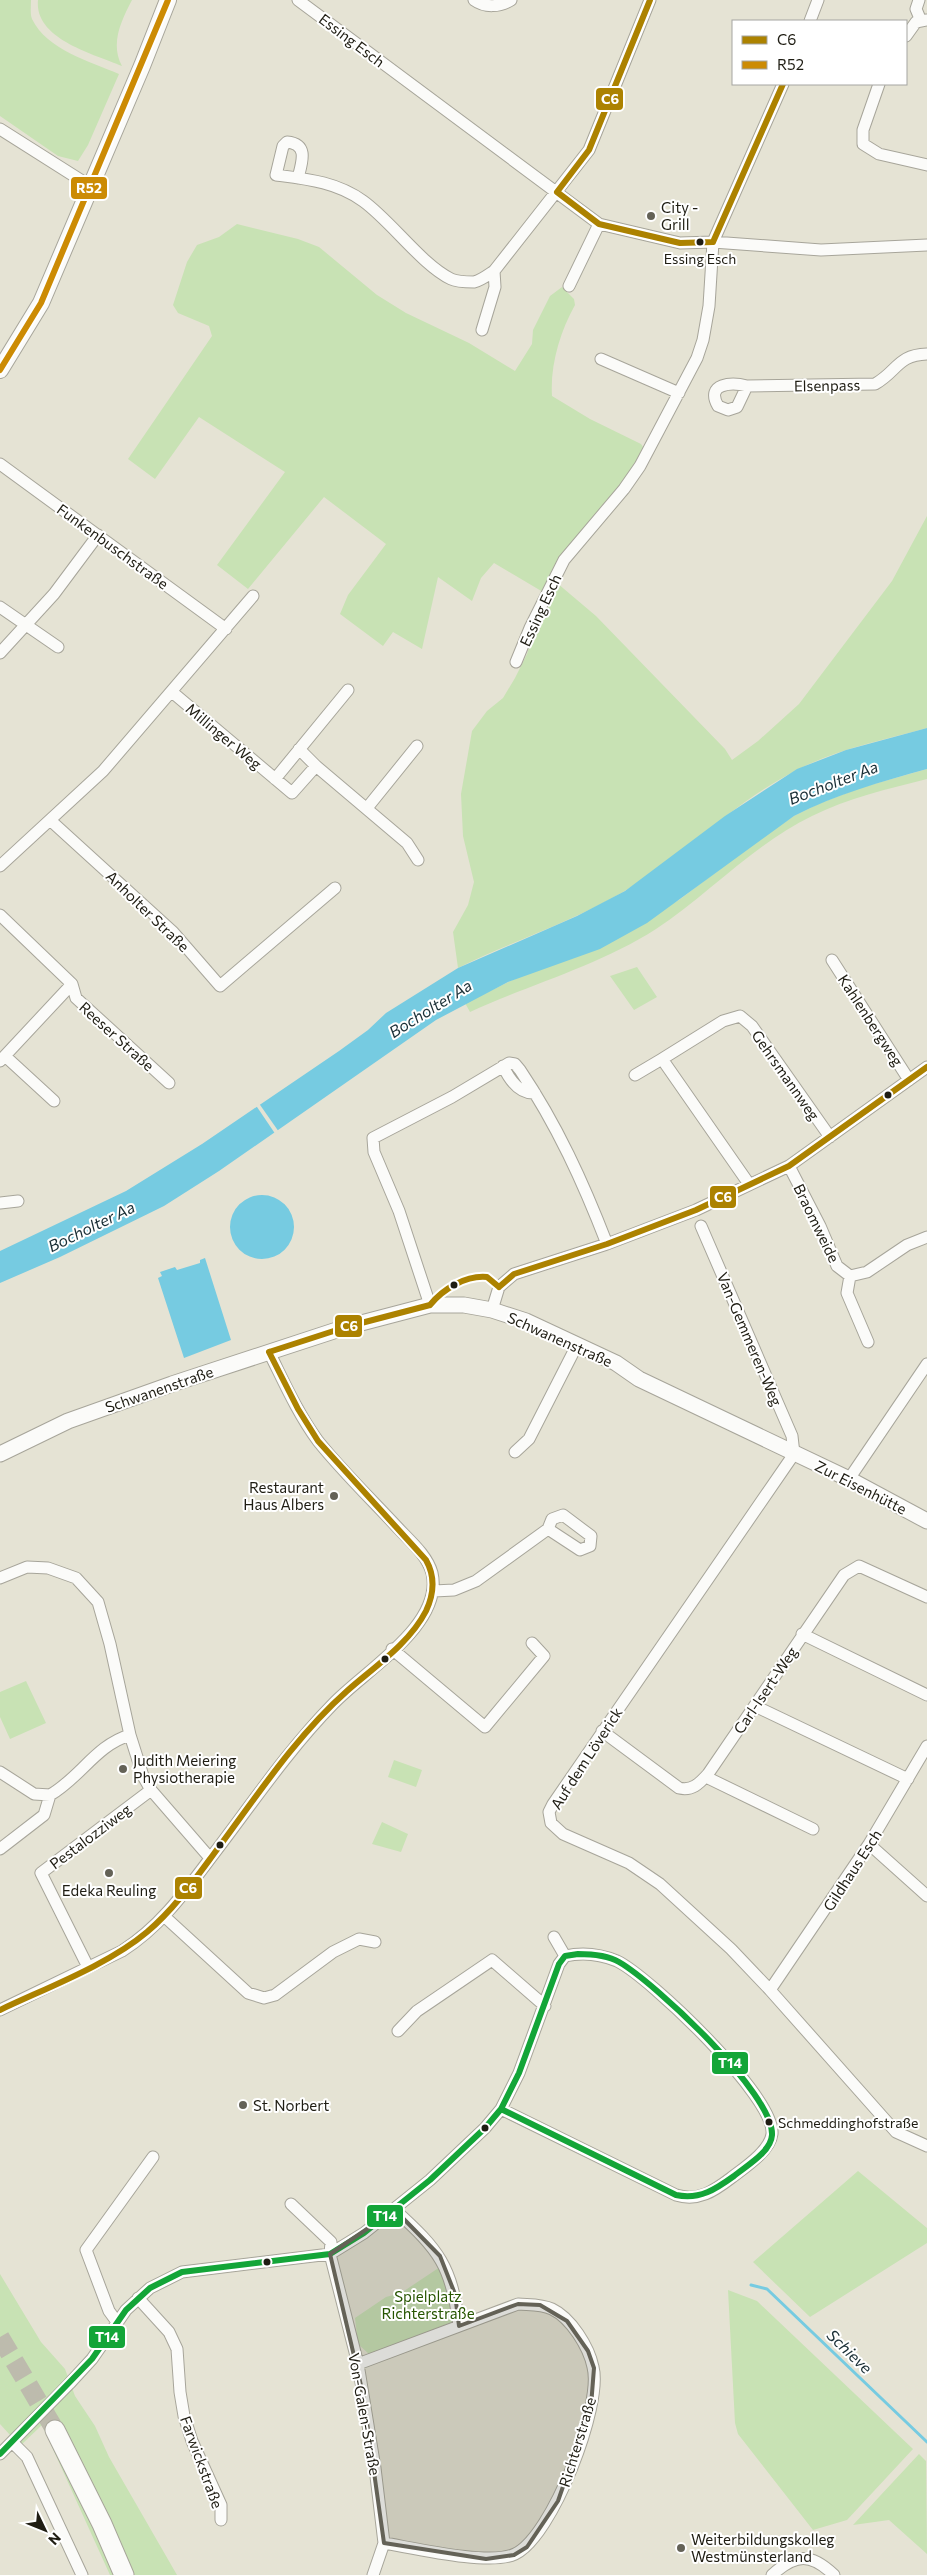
<svg xmlns="http://www.w3.org/2000/svg" width="927" height="2575" font-family="Commissioner,sans-serif">
<style>
.green{fill:#c8e2b4}
.water{fill:#76cbe1}
.pier{fill:#e5e3d4}
.lines{fill:none;stroke-linecap:round;stroke-linejoin:round}
.stream{stroke:#76cbe1;stroke-width:3}
.primary-tunnel{stroke:#bdbbad;stroke-width:19;stroke-dasharray:19 9;stroke-linecap:butt}
.minor-casing{stroke:#a7a59a;stroke-width:13}
.tertiary-casing{stroke:#a7a59a;stroke-width:17}
.secondary-casing{stroke:#a7a59a;stroke-width:18}
.primary-casing{stroke:#a7a59a;stroke-width:21}
.minor{stroke:#fbfbf9;stroke-width:11}
.tertiary{stroke:#fbfbf9;stroke-width:15}
.secondary{stroke:#fbfbf9;stroke-width:16}
.primary{stroke:#fbfbf9;stroke-width:19}
.bus-1-casing{stroke:#fff;stroke-width:10}
.bus-2-casing{stroke:#fff;stroke-width:10}
.bus-3-casing{stroke:#fff;stroke-width:10}
.bus-1{stroke:#ac8200;stroke-width:6}
.bus-2{stroke:#cc8b04;stroke-width:6}
.bus-3{stroke:#13a538;stroke-width:6}
.marked{fill:#646257;fill-opacity:0.2;stroke:#646257;stroke-width:4;stroke-linejoin:round}
.poi-dot{fill:#646257;stroke:#fff;stroke-width:2}
.bus-dot{fill:#1f1d13;stroke:#fff;stroke-width:2}
.labels{text-anchor:middle;dominant-baseline:central;stroke-width:4;stroke-linejoin:round;paint-order:stroke}
.bus-label{font-size:14px;fill:#1f1d13;stroke:#fff}
.street-label{font-size:15px;fill:#1f1d13;stroke:#fff}
.poi-label{font-size:15px;fill:#1f1d13;stroke:#fff;text-anchor:start}
.park-label{font-size:15px;fill:#265500;stroke:#fff}
.water-label{font-size:16px;font-style:italic;fill:#192e35;stroke:#fff}
.line-badge{stroke:#fff;stroke-width:2}
.badge-label{font-size:14px;text-anchor:middle;font-weight:bold;fill:#fff}
</style>
<rect width="100%" height="100%" fill="#e5e3d4"/>
<path class="green" d="M0 0H31C31 6 30 14 32 19 47 50 89 61 119 74L88 145 78 161 58 156 0 116Z
M38 0H132C121 21 110 44 122 66 94 54 34 39 38 0Z
M237 224 298 239 319 247 377 295 406 313 469 343 515 371 532 344 533 330 550 296 562 287 574 299 575 305C560 332 550 365 552 396L590 419 641 444 645 450C640 460 635 472 628 480 597 519 563 545 543 592L494 563 481 578 472 601 438 577 422 649 393 632 383 646 340 614 348 595 386 544 324 497 248 589 217 565 285 472 199 417 155 479 128 459 212 336 209 326 178 313 173 305 187 262 197 245 219 237Z
M927 516V728C884 740 837 749 797 770 733 802 684 856 623 892 570 923 512 941 458 968L453 932 468 905 474 882 463 836 461 794 472 731 487 711 503 698 515 678 527 654 535 628 557 583 596 616 725 749 732 760 758 741 799 704 892 581Z
M927 769V779C888 789 848 798 812 816 754 844 709 894 656 929 598 966 531 984 470 1012L465 1003 679 900 762 837 794 816 818 804 860 788Z
M637 967 657 997 634 1010 610 976Z
M26 1681 46 1723 10 1739 0 1717V1692Z
M394 1760 422 1770 416 1787 388 1777Z
M382 1822 408 1834 401 1852 372 1844Z
M858 2171 927 2228V2243L810 2317 753 2262Z
M440 2267 452 2295 455 2321 369 2354 358 2344 355 2318 386 2297 401 2293Z
M0 2274 41 2342 65 2369 75 2396 95 2426 109 2457 177 2575H110L42 2425 20 2446 0 2424Z
M728 2290 757 2301 913 2449 847 2520 813 2530 738 2434 735 2423Z
M919 2454 926 2461 927 2554 889 2520 853 2525Z"/>
<path class="water" d="M927 728V769C881 782 836 794 794 816L647 923 600 949 508 982 436 1020 219 1171 164 1206 60 1257 0 1283V1251L126 1191 202 1144 339 1051 368 1030 386 1013 458 968 577 916 625 891 725 816 797 769 846 750Z
M230 1227a32 32 0 1 1 64 0a32 32 0 1 1-64 0Z
M205 1258 231 1340 184 1358 158 1278 162 1276 160 1272 175 1267 177 1270 200 1263V1260Z"/>
<path class="pier" d="M258 1102 279 1132 276 1135 255 1104Z"/>
<g class="lines">
<path class="stream" d="M751 2285 767 2289 927 2442"/>
<path class="primary-tunnel" d="M0 2337 55 2430"/>
<g class="minor-casing">
<path id="minor" d="M298 0 599 224 680 243 713 242 821 250 927 245
M474 0C485 8 500 7 511 0
M919 0 916 9 921 21
M810 21 818 0
M906 36 916 22 927 20
M879 84 863 130V144L879 154 927 165
M0 129 90 186
M298 178C302 162 309 144 287 142L283 146 276 175C307 179 337 182 363 201 391 221 422 265 451 279 457 282 467 282 474 282 480 281 488 275 494 271L589 150 650 0
M569 286 599 224
M482 330 495 287 494 271
M601 359 679 393
M747 386 737 407 728 410 718 406C705 383 732 382 747 386L875 384C898 371 897 355 927 354
M0 464 226 629
M0 607 58 647
M0 653 54 594 98 535
M516 662 530 628 564 560 624 489 640 466 697 358 703 340 709 306 713 242 783 84
M172 692 292 793 316 766 407 843 418 860
M299 749 316 766
M275 779 348 690
M367 808 417 746
M50 820 173 932 220 986 335 888
M0 866 103 771 253 596
M0 915 72 984 0 1061
M832 960 909 1080
M72 984 76 998 169 1083
M5 1056 54 1101
M503 1066C509 1079 519 1094 535 1093
M635 1075 662 1059
M789 1166 820 1226 837 1266 850 1276 867 1272 907 1245 927 1237
M749 1184 662 1059 723 1021 740 1016 752 1026 830 1137
M0 1203 18 1201
M701 1226 792 1436 794 1454 553 1804 549 1812 551 1823 563 1834 629 1863 660 1884 731 1949 770 1990 896 2132 927 2146
M850 1276 847 1293 868 1342
M430 1305 399 1211 374 1152 373 1138 452 1097 509 1063 515 1064 520 1070C557 1125 583 1182 607 1244
M492 1310 499 1287 514 1274 607 1244 696 1210 789 1166 927 1067
M515 1452 529 1439 577 1345
M849 1479 927 1364
M0 1578 27 1567 48 1568 76 1578 98 1602 110 1644 130 1735 143 1776 151 1790 210 1858
M434 1591 454 1590 476 1581 548 1529 580 1550 590 1546 591 1536 563 1515 552 1519 548 1529
M802 1634 927 1695
M392 1649 485 1727 544 1656 532 1643
M755 1706 908 1779
M602 1731 679 1788C692 1791 699 1784 708 1774L844 1575 859 1566 927 1597
M0 1772 34 1794 50 1795
M706 1777 813 1829
M869 1844 927 1896
M0 1849 44 1815 50 1795C80 1778 96 1745 130 1735
M165 1917 248 1993 264 1998 275 1995 333 1952 359 1939 375 1942
M554 1937 565 1956
M88 1967 41 1873 151 1790
M770 1990 869 1844 927 1746
M0 2010 122 1951C160 1927 185 1892 212 1856 251 1805 288 1750 333 1704 364 1671 444 1625 432 1573 427 1555 410 1541 397 1527 371 1499 342 1471 318 1441 298 1414 284 1382 269 1352
M398 2031 417 2011 492 1960 545 2006
M501 2109 676 2195C698 2202 714 2191 731 2178 744 2168 770 2151 772 2134 776 2098 650 1977 617 1961 600 1954 583 1952 565 1956
M291 2204 331 2242 330 2254 358 2364 375 2468 384 2543 373 2575
M395 2210C439 2250 452 2266 459 2326
M138 2298 169 2332 177 2349 180 2392 184 2416 192 2441 221 2505V2520
M117 2322 109 2311 86 2250 153 2157
M358 2364 518 2304C530 2305 541 2304 552 2309 571 2318 589 2347 593 2367 603 2405 552 2537 515 2554 490 2566 414 2548 384 2543
M12 2442 27 2457 82 2575
M0 2454 69 2384 92 2359 126 2310 150 2288 182 2272 330 2254 364 2233 430 2180 485 2128 501 2109 519 2073 559 1964 565 1956
M772 2575C796 2553 811 2553 834 2575"/>
</g>
<g class="tertiary-casing">
<path id="tertiary" d="M0 1454 68 1421 172 1384 346 1327 430 1305H464L492 1310 526 1321 616 1363 639 1379 849 1479 927 1521"/>
</g>
<g class="secondary-casing">
<path id="secondary" d="M0 370 41 303 142 66 168 0"/>
</g>
<g class="primary-casing">
<path id="primary" d="M55 2430 102 2524 124 2575"/>
</g>
<use href="#minor" class="minor"/>
<use href="#tertiary" class="tertiary"/>
<use href="#secondary" class="secondary"/>
<use href="#primary" class="primary"/>
<g class="bus-1-casing">
<path id="bus-1" d="M557 192 589 150 650 0
M557 192 599 224 680 243 713 242
M713 242 783 84
M499 1287 514 1274 607 1244 696 1210 789 1166 927 1067
M430 1305C443 1289 466 1275 487 1277L499 1287
M269 1352 346 1327 430 1305
M0 2010C46 1988 108 1965 147 1932 173 1910 193 1882 213 1855 255 1799 294 1738 347 1691 374 1667 409 1644 426 1611 434 1594 435 1576 426 1560L318 1441 298 1409 269 1352"/>
</g>
<g class="bus-2-casing">
<path id="bus-2" d="M0 370 41 303 168 0"/>
</g>
<g class="bus-3-casing">
<path id="bus-3" d="M578 1954C592 1954 607 1955 619 1962 654 1982 774 2094 772 2135 771 2152 746 2166 734 2176 716 2189 700 2200 676 2195L501 2109 519 2073 559 1964 565 1956Z
M0 2454 92 2359 126 2310 150 2288 182 2272 330 2254 364 2233 430 2180 485 2128 501 2109"/>
</g>
<use href="#bus-1" class="bus-1"/>
<use href="#bus-2" class="bus-2"/>
<use href="#bus-3" class="bus-3"/>
</g>
<path class="marked" d="M395 2210 440 2256 455 2294 459 2326 518 2304 540 2305 567 2321 588 2351 594 2368 591 2406 558 2501 527 2547 514 2555 486 2559 384 2543 363 2394 330 2254Z"/>
<g class="poi-dot">
<circle cx="651" cy="216" r="5"/>
<circle cx="334" cy="1496" r="5"/>
<circle cx="123" cy="1769" r="5"/>
<circle cx="109" cy="1873" r="5"/>
<circle cx="243" cy="2105" r="5"/>
<circle cx="681" cy="2548" r="5"/>
</g>
<g class="bus-dot">
<circle cx="700" cy="242" r="4.5"/>
<circle cx="888" cy="1095" r="4.5"/>
<circle cx="454" cy="1285" r="4.5"/>
<circle cx="385" cy="1659" r="4.5"/>
<circle cx="220" cy="1845" r="4.5"/>
<circle cx="769" cy="2122" r="4.5"/>
<circle cx="485" cy="2128" r="4.5"/>
<circle cx="267" cy="2262" r="4.5"/>
</g>
<g class="labels">
<g class="bus-label">
<text x="700" y="258">Essing Esch</text>
<text x="778" y="2122" text-anchor="start">Schmeddinghofstraße</text>
</g>
<g class="street-label">
<text transform="translate(352 40) rotate(37)">Essing Esch</text>
<text transform="translate(827 385) rotate(-1)">Elsenpass</text>
<text transform="translate(113 546) rotate(36)">Funkenbuschstraße</text>
<text transform="translate(540 610) rotate(-65)">Essing Esch</text>
<text transform="translate(224 736) rotate(40)">Millinger Weg</text>
<text transform="translate(148 911) rotate(44)">Anholter Straße</text>
<text transform="translate(871 1020) rotate(57)">Kahlenbergweg</text>
<text transform="translate(117 1036) rotate(42)">Reeser Straße</text>
<text transform="translate(786 1075) rotate(55)">Gehrsmannweg</text>
<text transform="translate(817 1223) rotate(64)">Braomweide</text>
<text transform="translate(560 1339) rotate(24)">Schwanenstraße</text>
<text transform="translate(750 1339) rotate(67)">Van-Gemmeren-Weg</text>
<text transform="translate(159 1389) rotate(-19)">Schwanenstraße</text>
<text transform="translate(861 1487) rotate(27)">Zur Eisenhütte</text>
<text transform="translate(765 1690) rotate(-56)">Carl-Isert-Weg</text>
<text transform="translate(586 1758) rotate(-57)">Auf dem Löverick</text>
<text transform="translate(90 1836) rotate(-37)">Pestalozziweg</text>
<text transform="translate(852 1870) rotate(-57)">Gildhaus Esch</text>
<text transform="translate(365 2414) rotate(80)">Von-Galen-Straße</text>
<text transform="translate(577 2442) rotate(-73)">Richterstraße</text>
<text transform="translate(202 2462) rotate(70)">Farwickstraße</text>
</g>
<g class="poi-label">
<text x="661" y="207">City -<tspan x="661" dy="17">Grill</tspan></text>
<text x="324" y="1487" text-anchor="end">Restaurant<tspan x="324" dy="17">Haus Albers</tspan></text>
<text x="133" y="1760">Judith Meiering<tspan x="133" dy="17">Physiotherapie</tspan></text>
<text x="109" y="1890" text-anchor="middle">Edeka Reuling</text>
<text x="253" y="2105">St. Norbert</text>
<text x="691" y="2539">Weiterbildungskolleg<tspan x="691" dy="17">Westmünsterland</tspan></text>
</g>
<g class="park-label">
<text x="428" y="2296">Spielplatz<tspan x="428" dy="17">Richterstraße</tspan></text>
</g>
<g class="water-label">
<text transform="translate(833 782) rotate(-21)">Bocholter Aa</text>
<text transform="translate(430 1008) rotate(-32)">Bocholter Aa</text>
<text transform="translate(91 1226) rotate(-26)">Bocholter Aa</text>
<text transform="translate(850 2351) rotate(44)">Schieve</text>
</g>
</g>
<g class="line-badge">
<rect x="595" y="87" width="29" height="24" rx="5" fill="#ac8200"/>
<rect x="70" y="176" width="38" height="24" rx="5" fill="#cc8b04"/>
<rect x="709" y="1185" width="28" height="24" rx="5" fill="#ac8200"/>
<rect x="334" y="1314" width="29" height="24" rx="5" fill="#ac8200"/>
<rect x="174" y="1876" width="29" height="24" rx="5" fill="#ac8200"/>
<rect x="711" y="2051" width="38" height="24" rx="5" fill="#13a538"/>
<rect x="366" y="2204" width="38" height="24" rx="5" fill="#13a538"/>
<rect x="88" y="2325" width="38" height="24" rx="5" fill="#13a538"/>
</g>
<g class="badge-label">
<text x="610" y="104">C6</text>
<text x="89" y="193">R52</text>
<text x="723" y="1202">C6</text>
<text x="349" y="1331">C6</text>
<text x="188" y="1893">C6</text>
<text x="730" y="2068">T14</text>
<text x="385" y="2221">T14</text>
<text x="107" y="2342">T14</text>
</g>
<rect x="732" y="20" width="175" height="65" fill="#ffffff" stroke="#a5a5a1"/>
<rect x="742" y="36" width="25" height="8" fill="#ac8200" stroke="#a5a5a1"/>
<text x="777" y="45" font-size="15" fill="#1f1d13">C6</text>
<rect x="742" y="61" width="25" height="8" fill="#cc8b04" stroke="#a5a5a1"/>
<text x="777" y="70" font-size="15" fill="#1f1d13">R52</text>
<g transform="translate(45 2530) rotate(133)" stroke="#ffffff" stroke-width="4" paint-order="stroke">
<path d="M0-4L9 19L0 12L-9 19Z" fill="#1f1d13"/>
<text y="-8" font-size="14" font-weight="bold" text-anchor="middle" fill="#1f1d13">N</text>
</g>
</svg>
